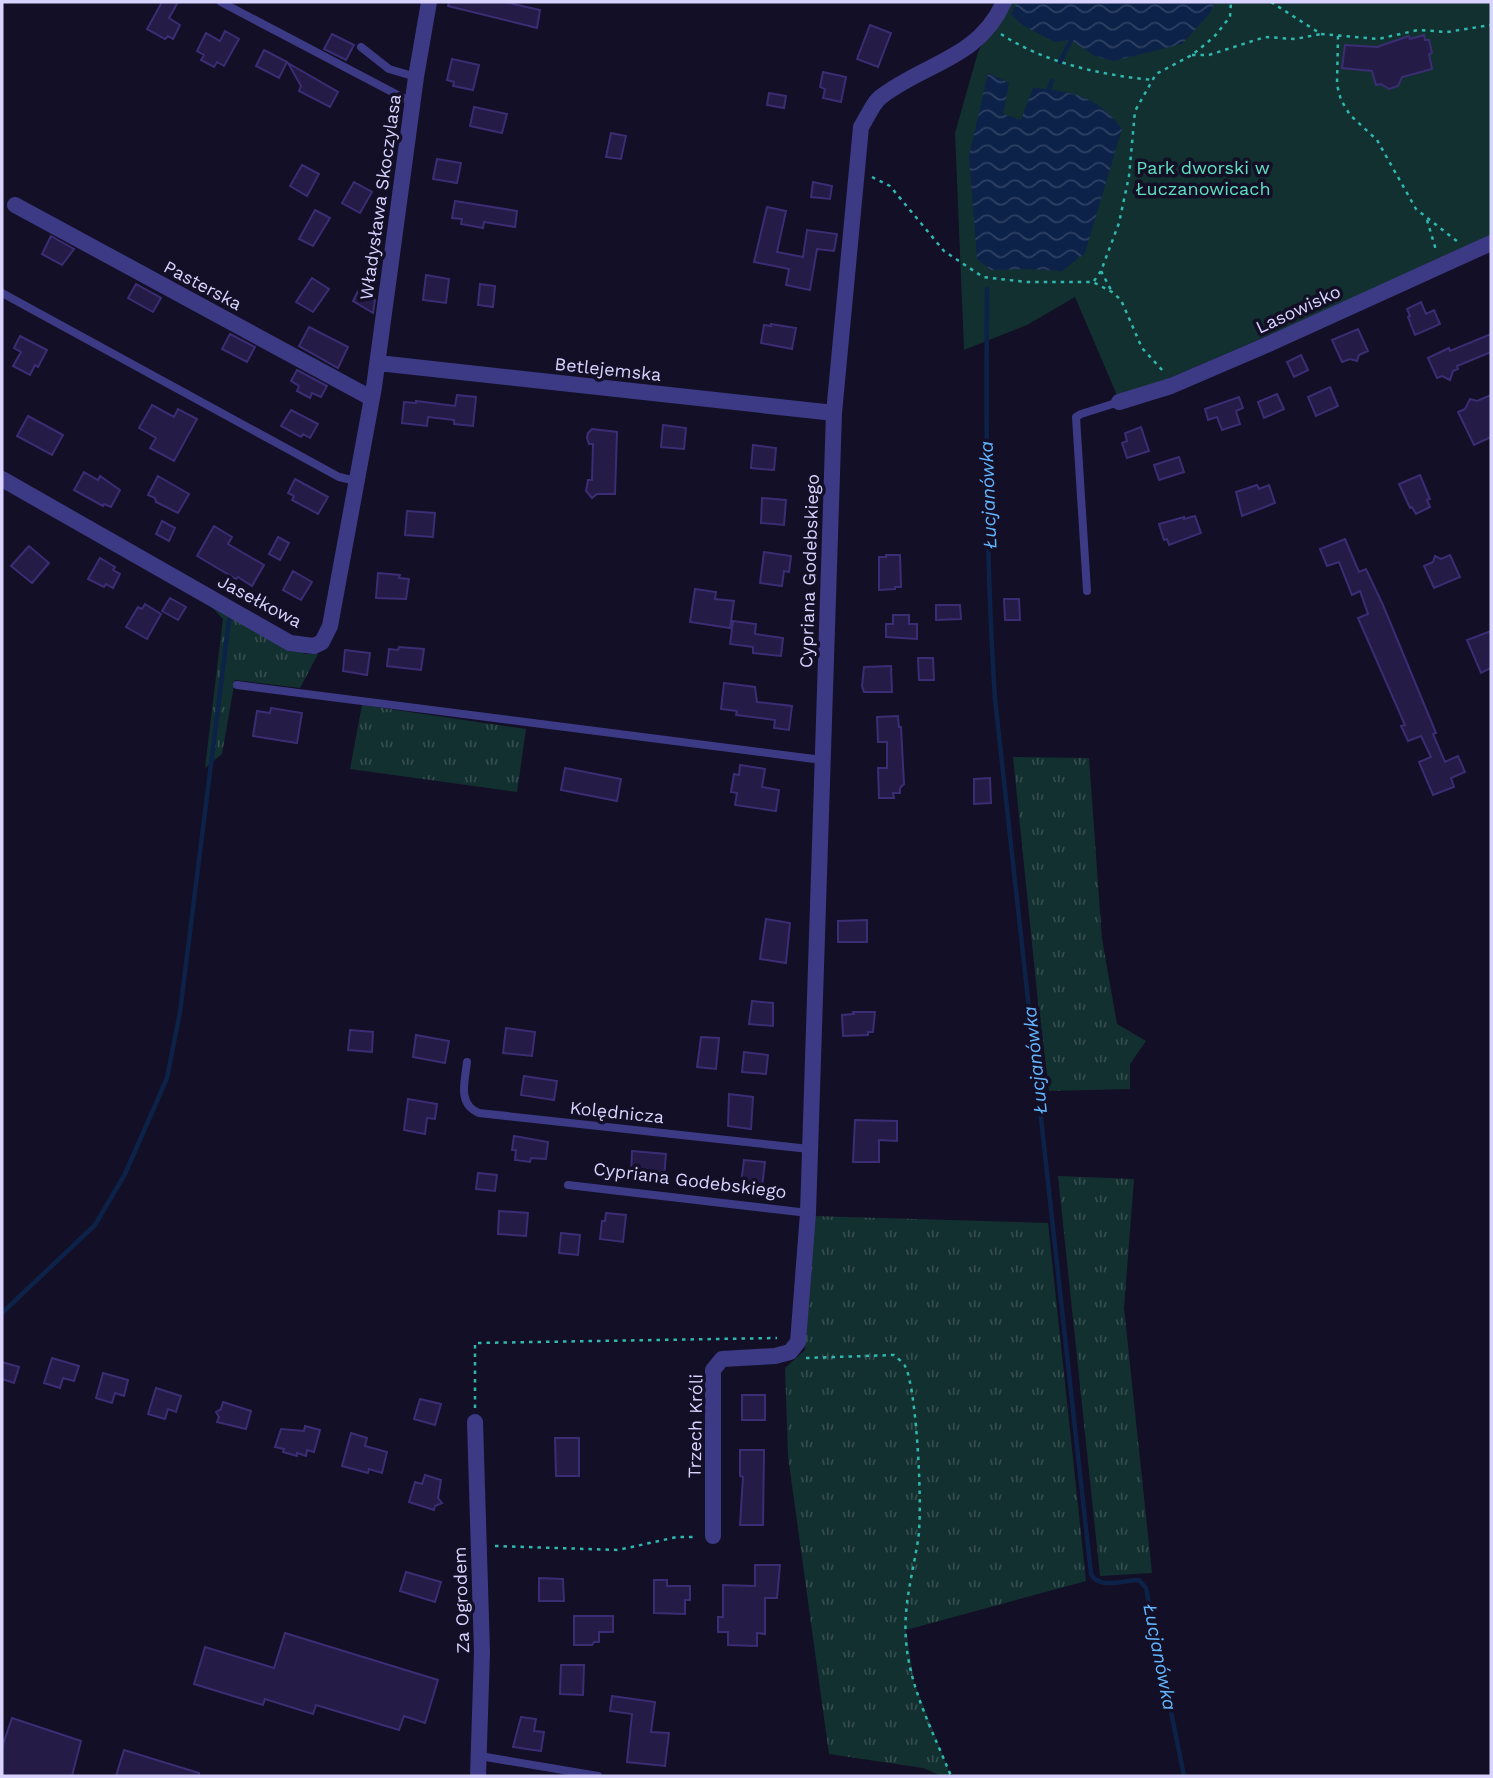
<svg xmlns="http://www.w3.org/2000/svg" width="1493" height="1778" font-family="'Work Sans',sans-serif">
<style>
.grass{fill:url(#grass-tufts)}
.park{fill:#12302f}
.water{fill:url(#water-waves)}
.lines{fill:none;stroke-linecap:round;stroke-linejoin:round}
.stream{stroke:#0c2248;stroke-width:4.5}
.building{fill:#241b47;stroke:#3b2d73;stroke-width:2}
.path{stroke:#2fb8b0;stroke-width:2.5;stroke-dasharray:3.5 5;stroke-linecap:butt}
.service{stroke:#3d3a85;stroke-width:8}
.minor{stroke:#3d3a85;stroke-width:16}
.labels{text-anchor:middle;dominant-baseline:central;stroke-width:7;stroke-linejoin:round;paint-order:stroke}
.park-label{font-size:18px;fill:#5fe0c0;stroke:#130f26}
.street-label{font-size:18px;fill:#d9d4ff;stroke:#130f26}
.water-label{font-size:19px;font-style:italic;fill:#62b6ff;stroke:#130f26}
</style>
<defs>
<pattern id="grass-tufts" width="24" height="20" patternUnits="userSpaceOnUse" patternTransform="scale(1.75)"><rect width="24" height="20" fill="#12302f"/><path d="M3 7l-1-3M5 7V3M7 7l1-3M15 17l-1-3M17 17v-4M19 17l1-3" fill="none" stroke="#344d4e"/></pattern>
<pattern id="water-waves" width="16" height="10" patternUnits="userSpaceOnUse" patternTransform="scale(1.75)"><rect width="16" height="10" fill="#0c2248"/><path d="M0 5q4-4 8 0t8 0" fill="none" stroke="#2f4163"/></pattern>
</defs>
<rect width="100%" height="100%" fill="#130f26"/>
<path class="grass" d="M209 604 305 654H318L300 688 235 680 222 754 205 768 223 619Z
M362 705 526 729 517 792 350 769Z
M1013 757 1089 758 1102 939 1117 1024 1146 1041 1130 1064V1089L1049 1091 1038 1002Z
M1058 1176 1134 1179 1124 1308 1152 1573 1100 1576Z
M813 1216 1048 1223 1086 1581 906 1630 914 1682 951 1776H942L923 1768 829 1754 788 1456 785 1368 805 1350Z"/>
<path class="park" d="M1004 2H1491V239L1119 400 1075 297 1027 325 964 350 955 133 978 52Z"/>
<path class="water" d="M1017 2H1215L1210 13 1182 44 1113 61 1095 56 1071 40 1055 42 1022 25 1011 14Z
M988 73 1009 83 1003 114 1021 120 1033 88C1071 91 1098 96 1122 129L1085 253 1062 271 1024 269 991 270 977 259 969 156Z"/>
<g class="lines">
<path class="stream" d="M1060 62 1071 40
M1049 89 1052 81
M987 289C986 426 986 563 995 699L1091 1574C1099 1590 1124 1580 1139 1580L1146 1588 1184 1776
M2 1313 95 1225 125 1174 167 1078 180 1012 229 620"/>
</g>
<path class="building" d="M162 2H178L169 18 180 25 173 39 168 36 165 39 147 29Z
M449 2H505L540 10 537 28 448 6Z
M870 25 891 33 878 67 857 59Z
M225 31 239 39 224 66 217 62 214 67 201 60 204 55 197 51 206 33 220 41Z
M332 34 354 45 346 60 324 49Z
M1424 35 1425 40H1429L1432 53 1429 54 1432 69 1402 77 1398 86 1389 89 1381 84 1376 85 1372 71 1342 68 1345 45 1377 47 1409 36 1410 39Z
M264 50 287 62 279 78 256 66Z
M452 59 479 65 473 90 453 86 454 82 447 80Z
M288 63 338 92 330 107 299 91 301 86Z
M823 72 846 77 841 102 823 98 825 89 820 87Z
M769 93 786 96 784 108 767 105Z
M474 107 507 114 502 133 470 126Z
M611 133 626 136 621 159 606 157Z
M437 159 461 163 457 183 433 179Z
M302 165 319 174 307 196 290 186Z
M354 182 372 192 360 213 342 203Z
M813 182 832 186 830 199 811 197Z
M455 201 517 211 515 227 484 222 483 228 461 224 462 219 452 218Z
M767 207 786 211 777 252 803 257 807 230 837 234 834 251 817 249 810 290 786 285 789 269 754 262Z
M315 210 330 218 313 246 299 239Z
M51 236 74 249 62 265 42 254Z
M426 275 449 279 446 303 423 300Z
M312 278 329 289 313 312 296 302Z
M136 284 161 298 153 312 128 298Z
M480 284 495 286 493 307 478 305Z
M358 291 375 300 373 313 353 301Z
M1421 302 1426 314 1434 310 1440 324 1415 335 1408 317 1410 316 1407 309Z
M771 324 796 328 792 349 761 343 764 325 771 326Z
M309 327 348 347 338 368 299 346Z
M1358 329 1368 351 1359 355 1357 361 1350 359 1342 362 1332 340Z
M230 334 255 347 247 362 222 349Z
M1491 334V352L1457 366 1458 369 1453 371 1450 380 1442 376 1437 378 1428 358 1449 348 1450 351Z
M20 336 47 350 38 367 35 365 30 375 13 366 21 352 14 348Z
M1301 355 1308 370 1294 377 1287 362Z
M297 370 327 386 321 397 312 393 310 398 297 391 299 386 291 381Z
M1330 387 1338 406 1316 416 1308 397Z
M1277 394 1284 409 1264 418 1258 402Z
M457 395 476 397 473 426 454 424V420L428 417 427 426 402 423 404 402 416 403V401L455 406Z
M1491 395V437L1474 445 1458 412 1465 409 1470 399 1477 401Z
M1239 397 1243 408 1236 411 1240 424 1222 430 1217 417 1208 420 1205 409Z
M152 405 174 417 178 409 197 419 174 461 150 448 156 438 139 428Z
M291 410 318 424 310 438 303 434 301 437 281 426Z
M28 416 63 435 52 455 17 436Z
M663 425 686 428 684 449 661 447Z
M1141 427 1149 451 1127 458 1122 443 1127 441 1125 433Z
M592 429 617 432 615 494H597L592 498 586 491 588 480H592L593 444H589L587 438 588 433Z
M753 445 776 448 774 470 751 468Z
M1179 457 1184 472 1159 480 1154 465Z
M84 472 98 480 100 476 120 490 111 507 104 504 103 506 74 490Z
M1420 475 1430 499 1427 500 1430 507 1416 514 1412 507 1410 508 1399 484Z
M158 476 189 494 178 513 156 502 155 498 148 495Z
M295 479 328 497 318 514 292 500 294 496 288 493Z
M1257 485 1259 489 1269 485 1275 503 1242 516 1236 492Z
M762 498 786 500 784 525 761 523Z
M407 511 435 513 433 537 405 535Z
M1195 516 1201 533 1169 545 1167 539 1164 540 1159 524 1184 517V519Z
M162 521 175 528 169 541 156 534Z
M214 526 232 537 228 544 264 565 252 586 238 577 236 579 197 556Z
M278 537 289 543 280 560 269 554Z
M1345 539 1359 572 1366 569 1383 605 1436 733 1433 734 1445 762 1458 756 1465 772 1451 778 1454 787 1433 795 1419 762 1431 757 1421 736 1408 741 1401 726 1405 725 1358 618 1368 614 1360 591 1352 595 1339 562 1327 566 1320 549Z
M29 546 49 563 32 583 11 566Z
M764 552 791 556 789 572 784 571 782 586 760 583Z
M886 555H900L901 587H895V589L879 590V557H886Z
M1450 555 1460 577 1434 588 1424 566 1433 562 1435 556 1441 559Z
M100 558 115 567 113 570 120 574 113 588 106 584 104 587 88 579Z
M293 571 312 582 301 600 283 590Z
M378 573 400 575 399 578 409 579 406 599 376 598Z
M695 589 716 592 715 599 734 601 730 628 690 622Z
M170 598 186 607 178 620 162 611Z
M1004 599H1019L1020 620H1005Z
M145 604 161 614 147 639 126 627 138 607 142 609Z
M936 605H960L961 619 936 620Z
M893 615H909V624H917V639L886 637V624H893Z
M733 621 756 624 755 634 783 638 781 656 753 653V647L730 644Z
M1491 631V668L1481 673 1467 640Z
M399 647 424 649 421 670 387 666 389 649 398 650Z
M345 650 370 653 367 675 343 671Z
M918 658H933L934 680H919Z
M891 666 892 692H864L862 686 864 667Z
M724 683 755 687 757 702 792 706 789 730 774 728 775 720 736 715 737 711 721 709Z
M271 708 302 713 297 743 253 736 257 711 270 713Z
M898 716 899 727H901L904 784 900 788V793H893L894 798H879L878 768H887V742H878L877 717Z
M740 765 765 769 762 787 779 790 776 811 735 805 737 793 731 792 734 774 739 775Z
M565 768 621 779 617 801 561 790Z
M990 778 991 803 974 804V779Z
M766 919 790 923 786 963 760 959Z
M867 920V942H838V921Z
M752 1001 773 1003V1026L749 1024Z
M853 1012H875L873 1032H868V1035L843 1036 842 1015 854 1014Z
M506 1028 535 1032 532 1056 503 1053Z
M350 1030 373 1032 372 1052 348 1050Z
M416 1035 449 1041 445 1063 413 1057Z
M701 1037 719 1038 716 1069 697 1067Z
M744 1052 768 1055 766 1074 742 1072Z
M524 1076 557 1081 554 1100 521 1095Z
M729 1094 753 1097 751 1129 728 1126Z
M408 1099 437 1104 435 1119 427 1118 425 1134 404 1130Z
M855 1120 897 1121V1141L879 1140V1162H853Z
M514 1136 548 1142 546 1159 531 1158 530 1162 515 1160 516 1150H512Z
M632 1151 666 1154 664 1177 631 1174Z
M744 1160 765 1162 762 1187 758 1186 757 1190 745 1189 746 1185 741 1184Z
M478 1173 497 1175 495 1191 476 1189Z
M499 1211 528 1213 526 1236 498 1234Z
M606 1213 626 1215 623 1242 600 1239 602 1221H605Z
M561 1233 580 1235 578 1255 559 1253Z
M52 1358 79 1366 74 1381 63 1378 60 1388 44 1383Z
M2 1362 19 1367 14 1383 2 1379Z
M103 1373 128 1380 124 1396 115 1393 112 1403 96 1398Z
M156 1388 181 1396 176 1412 168 1409 165 1419 148 1414Z
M742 1395H765V1420H742Z
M420 1399 441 1404 435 1425 414 1419Z
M223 1402 251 1411 246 1429 217 1422 219 1417 216 1412 221 1409Z
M305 1426 320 1430 314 1452 307 1450 306 1456 297 1453V1456L283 1452 284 1449 275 1447 281 1429 304 1431Z
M351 1433 367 1438 365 1446 387 1452 382 1473 369 1469 368 1473 342 1466Z
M555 1438H579V1476H556Z
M740 1450H764L763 1525H740L743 1477 740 1476Z
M425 1475 441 1480 438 1498 442 1503 435 1506 434 1510 409 1502 415 1482 422 1484Z
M755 1565H780L777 1598H765V1634L757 1633V1646L728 1645V1632H718V1617H723V1585L755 1586Z
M406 1572 441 1582 435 1602 400 1591Z
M539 1578 563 1579 564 1601H539Z
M654 1580H667V1586H690V1600H685V1614L654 1613Z
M574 1616H613V1632H599V1642H594L592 1645H574Z
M285 1633 438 1680 425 1723 404 1716 399 1730 316 1705 313 1714 265 1699 263 1705 194 1684 205 1647 274 1668Z
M561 1665H584L583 1695 560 1694Z
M612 1696 655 1702 651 1732 669 1733 665 1766 627 1762 632 1714 610 1711Z
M521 1717 536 1719 534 1731 544 1732 541 1751 513 1747Z
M12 1718 81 1741 72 1776H2V1747Z
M124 1750 199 1773V1776H116Z"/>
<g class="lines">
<path class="path" d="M1271 2 1321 34 1378 39 1418 30 1447 32 1491 25
M1001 34C1045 63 1101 75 1153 80
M1338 36 1337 85 1341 100 1350 115 1377 140 1416 209 1458 242
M1192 55H1209L1265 37 1295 39 1321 34
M872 177 890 186 944 251 983 277 1026 282H1093L1112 292 1121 300 1142 348 1163 371
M1427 220 1436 250
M1101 271 1111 290
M1094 281 1101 271 1119 223 1129 176 1135 111 1156 74 1192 55 1214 37 1230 17 1231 2
M806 1358 894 1355C897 1358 903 1362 905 1366 917 1388 923 1513 918 1540 913 1573 903 1606 906 1640 909 1687 934 1734 951 1776
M475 1408V1343L777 1338
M495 1546 618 1550 677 1537H697"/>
<path class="service" d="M221 2 413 103
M361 47 389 69 416 77
M2 293 339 477 356 481
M1087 591 1076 417 1081 414 1119 402
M237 685 822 760
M467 1062C465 1081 457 1104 479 1113L809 1149
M568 1185 808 1213
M480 1756 598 1776"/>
<path class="minor" d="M15 205 371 398
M378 363 834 413
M1119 402 1171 386 1271 343 1491 243
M2 479 290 643 314 646 322 642 330 626 374 387 416 77 429 2
M475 1422 482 1652 478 1776
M713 1536V1370L722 1359 775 1356 790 1352 798 1342 808 1213 834 413 861 127C867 118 873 102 882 96 927 62 978 59 1004 2"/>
</g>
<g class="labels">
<g class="park-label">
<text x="1203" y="167">Park dworski w<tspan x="1203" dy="21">Łuczanowicach</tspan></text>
</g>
<g class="street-label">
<text transform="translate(380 197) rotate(-82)">Władysława Skoczylasa</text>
<text transform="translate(203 285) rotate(28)">Pasterska</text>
<text transform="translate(1298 309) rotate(-25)">Lasowisko</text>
<text transform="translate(608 369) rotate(6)">Betlejemska</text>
<text transform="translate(809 571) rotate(-88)">Cypriana Godebskiego</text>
<text transform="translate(260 601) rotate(28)">Jasełkowa</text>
<text transform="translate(617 1112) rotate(6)">Kolędnicza</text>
<text transform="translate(690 1180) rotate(7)">Cypriana Godebskiego</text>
<text transform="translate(695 1426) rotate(-89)">Trzech Króli</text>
<text transform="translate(461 1600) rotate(-92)">Za Ogrodem</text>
</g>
<g class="water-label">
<text transform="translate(988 495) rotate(-92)">Łucjanówka</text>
<text transform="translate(1035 1060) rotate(-96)">Łucjanówka</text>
<text transform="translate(1160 1657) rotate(79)">Łucjanówka</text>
</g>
</g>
<rect width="1493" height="1778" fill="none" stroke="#d9d4ff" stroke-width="7"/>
</svg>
